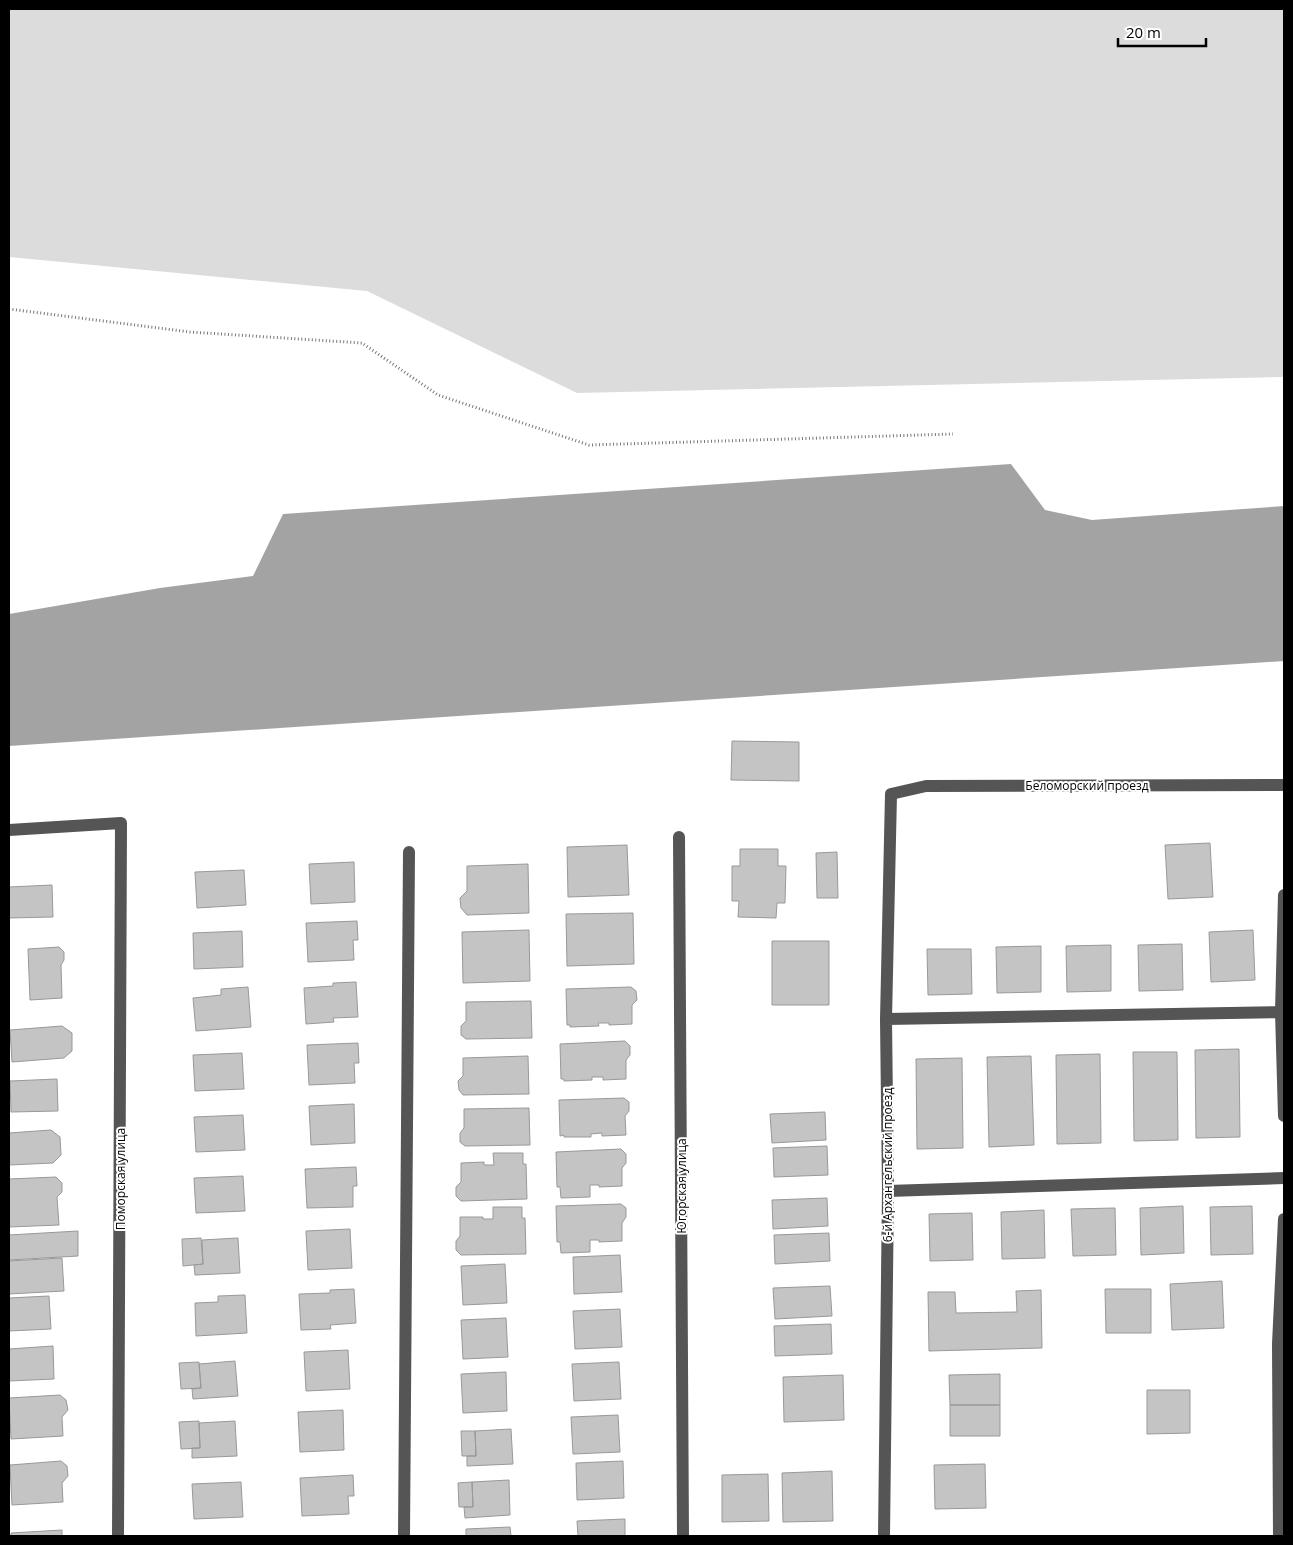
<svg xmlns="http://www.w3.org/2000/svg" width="1293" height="1545" font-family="'Open Sans',sans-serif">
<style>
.green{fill:#dcdcdc}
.water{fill:#a3a3a3}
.building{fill:#c4c4c4;stroke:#999}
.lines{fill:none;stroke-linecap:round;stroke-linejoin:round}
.path{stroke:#777;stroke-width:3;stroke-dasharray:1 2.5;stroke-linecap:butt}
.minor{stroke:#555;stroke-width:12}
.labels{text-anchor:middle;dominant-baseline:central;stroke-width:4;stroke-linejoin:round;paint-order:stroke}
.street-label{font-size:12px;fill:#000;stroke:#fff}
</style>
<rect width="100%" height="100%" fill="#fff"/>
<path class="green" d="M9 9H1284V377L577 393 367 291 9 257Z"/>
<path class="water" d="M1011 464 1045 510 1092 520 1284 506V661L9 746V614L160 588 253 576 283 514Z"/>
<path class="building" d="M732 741 799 742V781L731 780Z
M1210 843 1213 897 1168 899 1165 845Z
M627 845 629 895 568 897 567 847Z
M740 849H778V866H786L785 903H777L776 918 738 917 739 901H732V866H740Z
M837 852 838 898H817L816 853Z
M354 862 355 902 311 904 309 864Z
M528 864 529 913 467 915 461 908 460 898 467 891V866Z
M244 870 246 905 197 908 195 872Z
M52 885 53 917 9 918V887Z
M633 913 634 964 567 966 566 914Z
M357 921 358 940H353L354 960 308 962 306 923Z
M529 930 530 981 463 983 462 932Z
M1253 930 1255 980 1211 982 1209 932Z
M242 931 243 967 194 969 193 933Z
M772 941H829V1005H772Z
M1182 944 1183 990 1139 991 1138 945Z
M1111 945V991L1067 992 1066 946Z
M1041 946V992L997 993 996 947Z
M59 947 64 952V960L61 965 62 998 30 1000 28 949Z
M927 949H971L972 994 928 995Z
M356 982 358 1017 333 1018 334 1022 306 1024 304 988 333 986V983Z
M248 987 251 1027 196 1031 193 998 221 995V989Z
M631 987 636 991 637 1000 632 1005V1024L609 1025V1023H598L599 1026 570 1027V1025H567L566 989Z
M531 1001 532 1038 466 1039 461 1035V1026L466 1021V1002Z
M62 1026 72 1033V1051L64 1058 12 1062 10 1030Z
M625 1041 630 1046V1055L626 1060V1079L603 1080V1077H592V1080L564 1081V1079H561L560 1044Z
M358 1043 359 1063H354L355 1083 309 1085 307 1045Z
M1239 1049 1240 1137 1196 1138 1195 1050Z
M1133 1052H1177L1178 1140 1134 1141Z
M242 1053 244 1089 195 1091 193 1055Z
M1100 1054 1101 1143 1057 1144 1056 1055Z
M528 1056 529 1094 463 1095 459 1090 458 1081 463 1076V1058Z
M1031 1056 1034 1145 989 1147 987 1057Z
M962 1058 963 1148 917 1149 916 1059Z
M57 1079 58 1111 11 1112 10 1081Z
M624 1098 629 1102V1111L625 1116 626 1135 602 1136V1133L591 1134V1137H564V1135L560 1136 559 1100Z
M354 1104 355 1143 311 1145 309 1106Z
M529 1108 530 1145 465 1146 460 1142V1133L464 1128V1109Z
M825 1112 826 1140 772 1143 770 1114Z
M243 1115 245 1150 196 1152 194 1117Z
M51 1130 60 1137 61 1155 53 1163 9 1165V1133Z
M827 1146 828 1175 774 1177 773 1148Z
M621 1149 626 1154V1163L622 1168V1186L599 1187V1185H590V1197L561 1198 560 1187H557L556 1152Z
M493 1153H523V1164H526L527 1199 461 1201 456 1196V1187L461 1182V1163L484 1162V1165H494Z
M356 1167 357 1186H353V1207L307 1208 305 1169Z
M243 1176 245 1211 196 1213 194 1178Z
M56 1177 62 1183V1192L57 1197 59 1225 9 1227V1179Z
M827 1198 828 1226 773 1229 772 1200Z
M621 1204 626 1208V1217L622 1223V1241L599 1242V1240H590V1252L561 1253 560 1242H557L556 1206Z
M1183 1206 1184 1253 1141 1255 1140 1208Z
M1252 1206 1253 1254 1211 1255 1210 1207Z
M493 1207H522V1218H525L526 1254 461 1255 456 1250V1241L460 1236V1217H483V1219H493Z
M1115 1208 1116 1255 1073 1256 1071 1209Z
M1044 1210 1045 1258 1002 1259 1001 1212Z
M972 1213 973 1260 930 1261 929 1214Z
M350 1229 352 1268 308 1270 306 1231Z
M78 1231V1256L9 1260V1235Z
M829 1233 830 1261 775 1264 774 1235Z
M201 1238 203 1264 183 1266 182 1239Z
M238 1238 240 1273 195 1275 194 1265 203 1264 202 1240Z
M620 1255 622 1292 574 1294 573 1257Z
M62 1258 64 1291 9 1294V1261Z
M505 1264 507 1303 463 1305 461 1266Z
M1222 1281 1224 1328 1172 1330 1170 1284Z
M830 1286 832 1316 775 1319 773 1288Z
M354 1289 356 1323 330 1325 331 1329 301 1330 299 1294 330 1293V1290Z
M1105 1289H1151V1333H1106Z
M1041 1290 1042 1348 929 1351 928 1292H955L956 1313 1017 1312 1016 1291Z
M245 1295 247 1333 196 1336 195 1303 218 1302V1296Z
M49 1296 51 1329 9 1331V1298Z
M620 1309 622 1347 575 1349 573 1311Z
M506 1318 508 1357 463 1359 461 1320Z
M831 1324 832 1354 775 1356 774 1326Z
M53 1346 54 1379 9 1381V1349Z
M348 1350 350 1389 306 1391 304 1352Z
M235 1361 238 1396 193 1399 192 1389 201 1388 199 1364Z
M199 1362 201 1388 181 1389 179 1363Z
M619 1362 621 1399 574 1401 572 1364Z
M506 1372 507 1411 463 1413 461 1374Z
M1000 1374V1405H950L949 1375Z
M843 1375 844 1420 784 1422 783 1377Z
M1147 1390H1190V1433L1147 1434Z
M60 1395 66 1400 68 1410 62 1417 63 1436 11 1439 9 1398Z
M950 1405H1000V1436H950Z
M343 1410 344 1450 300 1452 298 1412Z
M618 1415 620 1452 573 1454 571 1417Z
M199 1421 200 1448 181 1449 179 1422Z
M235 1421 237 1456 192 1458V1448H200L199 1423Z
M511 1429 513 1464 467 1466V1456H476L475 1431Z
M461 1431H475L476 1456H462Z
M61 1461 67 1466 68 1476 62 1483 63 1502 12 1505 10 1465Z
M623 1461 624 1498 577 1500 576 1463Z
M985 1464 986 1508 935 1509 934 1465Z
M832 1471 833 1521 783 1522 782 1473Z
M768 1474 769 1521 722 1522V1475Z
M353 1475 354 1496H348L349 1514 302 1516 300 1478Z
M509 1480 510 1515 465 1518 464 1507H473L472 1482Z
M241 1482 243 1517 194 1519 192 1484Z
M472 1482 473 1507H459L458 1483Z
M625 1519V1536H578L577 1521Z
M510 1527 511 1536H466V1529Z
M62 1530V1536H11V1533Z"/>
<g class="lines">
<path class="path" d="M9 309 190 332 362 343 438 395 589 445 953 434"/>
<path class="minor" d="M9 830 121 823 118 1536
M679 837 683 1536
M1284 895 1281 1012 1284 1116
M886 1019 1281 1012
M888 1191 1284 1178
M404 1536 409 852
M884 1536 888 1191 886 1019 891 794 926 786 1284 785
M1279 1536 1278 1344 1284 1219"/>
</g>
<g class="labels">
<g class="street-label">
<text x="1087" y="785">Беломорский проезд</text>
<text transform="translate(887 1165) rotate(-90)">6-й Архангельский проезд</text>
<text transform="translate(120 1179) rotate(-90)">Поморская улица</text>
<text transform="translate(681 1186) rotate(-90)">Югорская улица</text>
</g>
</g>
<rect width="1293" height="1545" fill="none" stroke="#000000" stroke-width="20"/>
<path d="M1118 38v8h88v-8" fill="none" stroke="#000000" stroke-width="2.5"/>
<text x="1126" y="38" font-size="15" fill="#000000" stroke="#ffffff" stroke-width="4" paint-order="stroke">20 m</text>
</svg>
